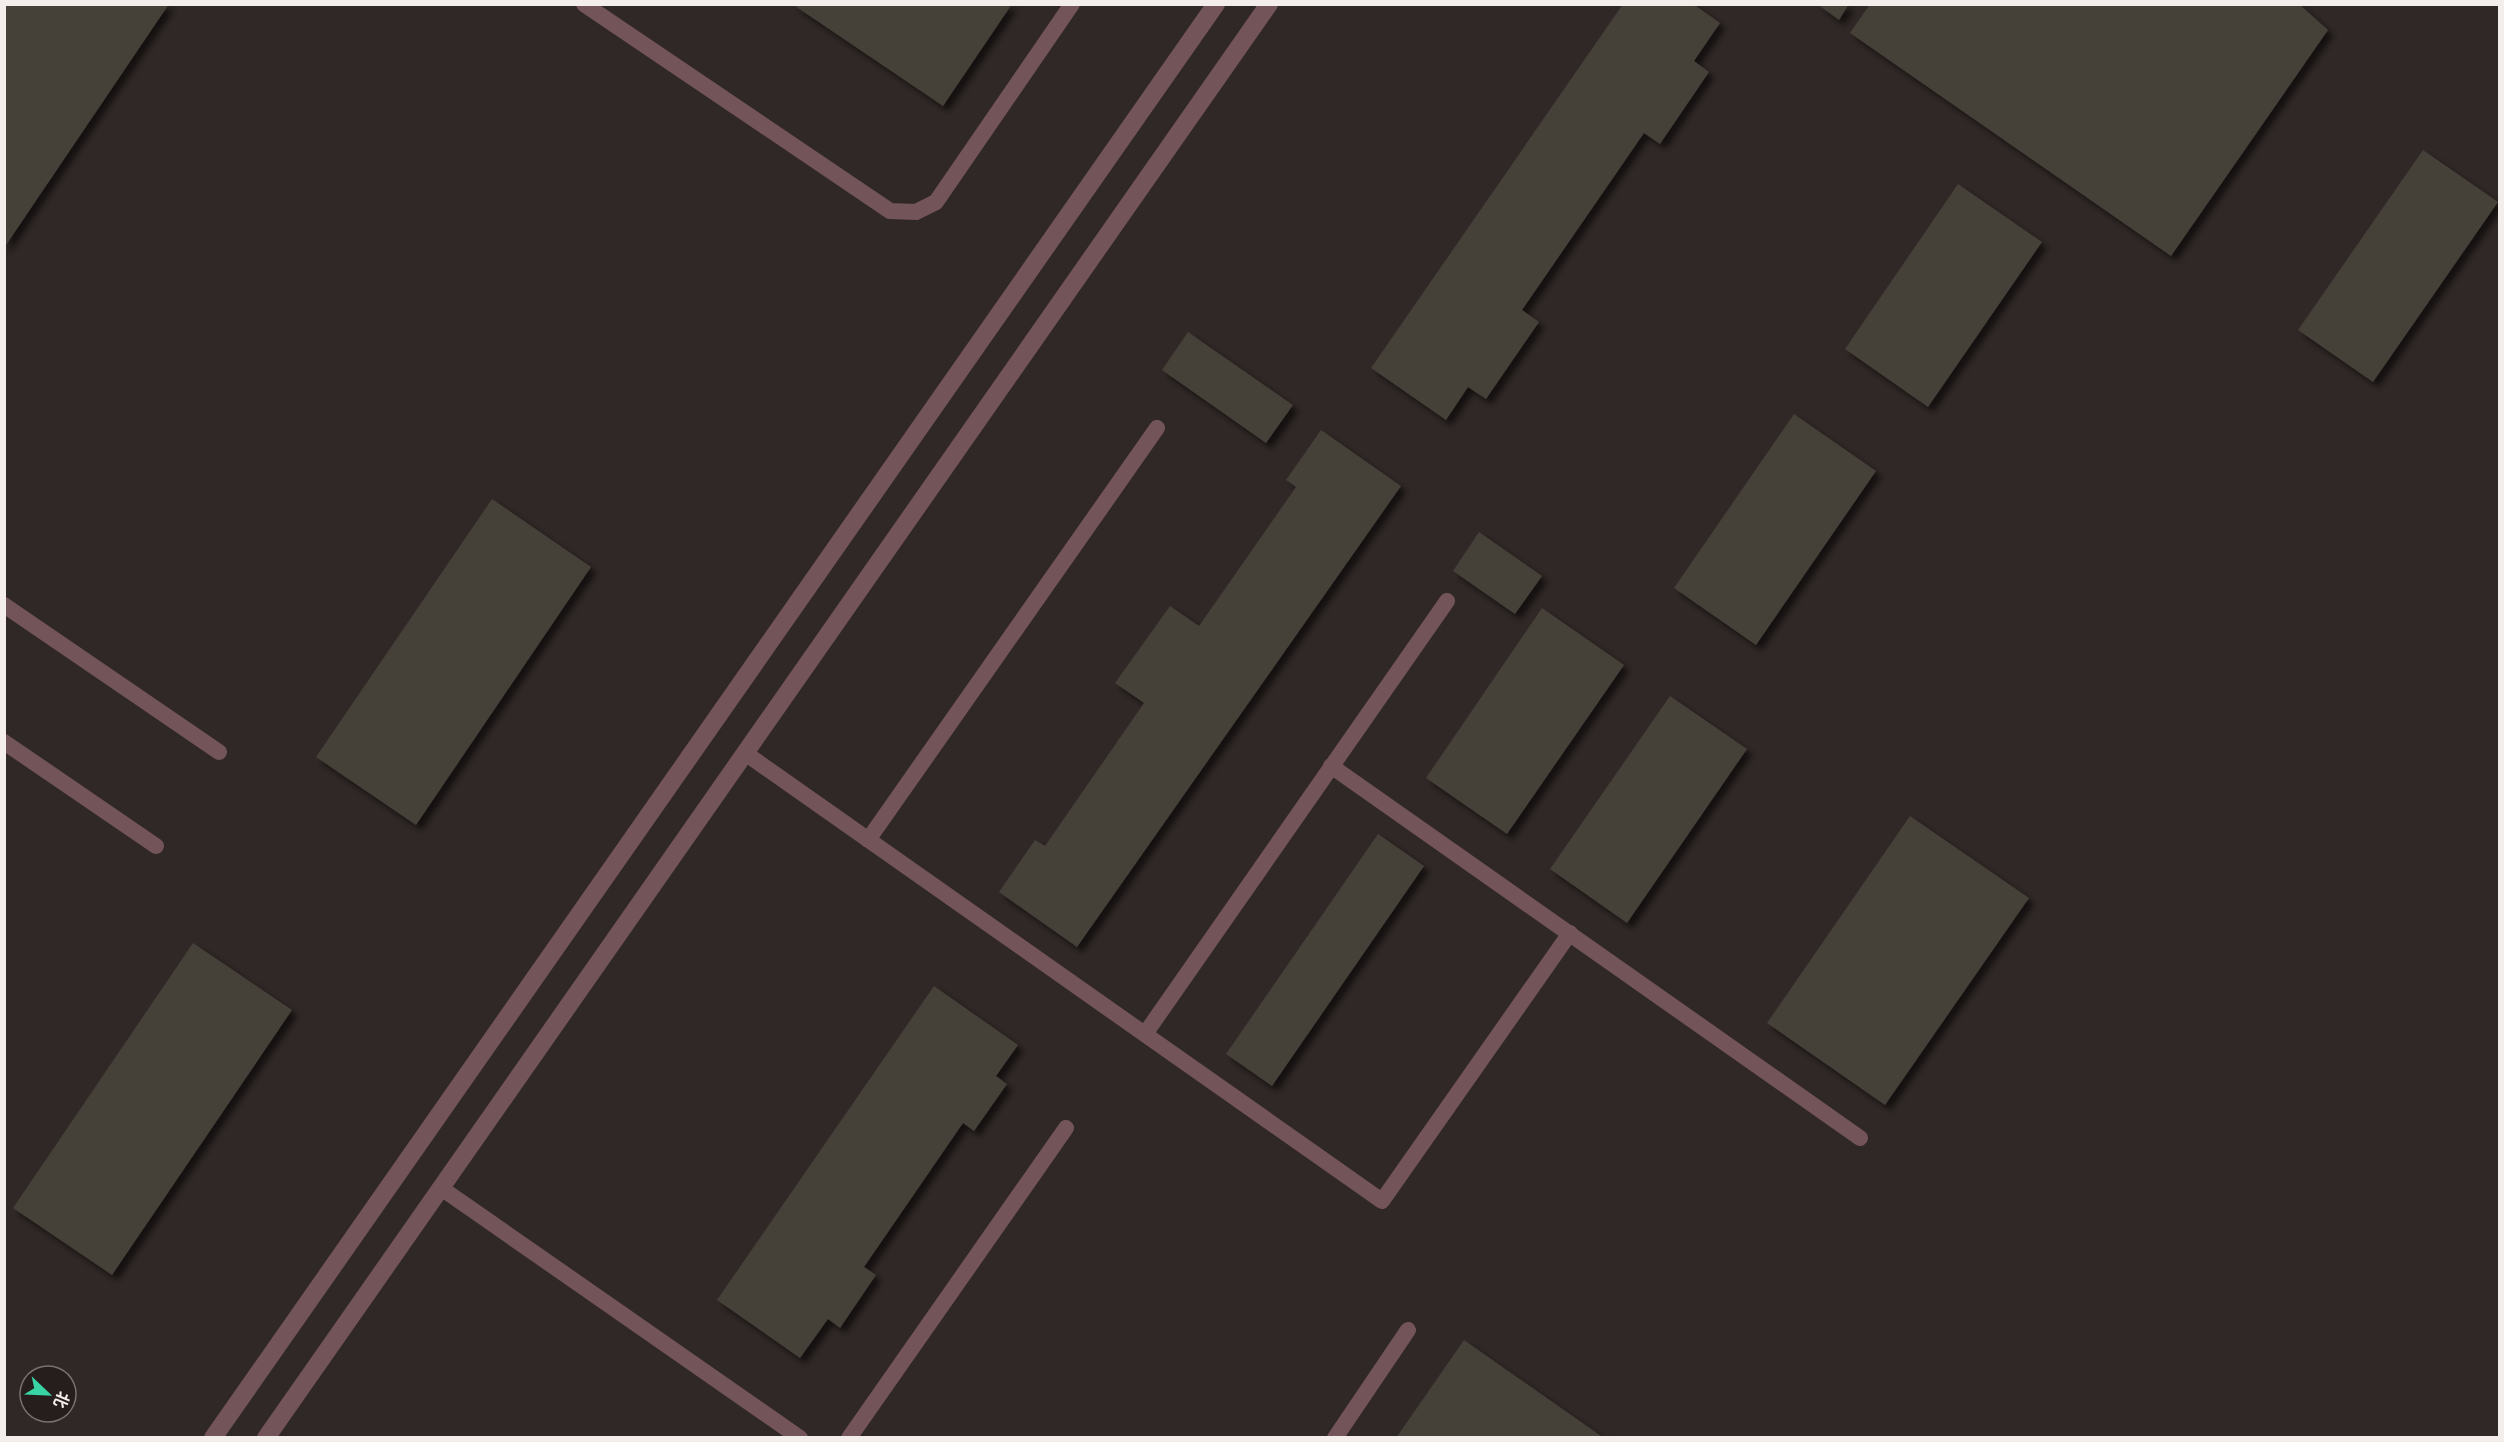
<svg xmlns="http://www.w3.org/2000/svg" width="2504" height="1442" font-family="'Asap Condensed','Noto Sans SC',sans-serif">
<style>
.building{fill:#453f39;filter:url(#shadow)}
.lines{fill:none;stroke-linecap:round;stroke-linejoin:round}
.service{stroke:#735459;stroke-width:16}
.tertiary{stroke:#735459;stroke-width:18}
</style>
<defs>
<filter id="shadow"><feDropShadow dx="5.5" dy="5.5" stdDeviation="3" flood-color="#0009"/></filter>
</defs>
<rect width="100%" height="100%" fill="#302826"/>
<path class="building" d="M4 4H169L4 248Z
M792 4H1012L943 106Z
M1623 4H1693L1720 23 1694 61 1709 72 1660 144 1644 133 1522 310 1539 322 1486 399 1468 387 1446 420 1371 368Z
M1817 4H1849L1839 20Z
M1870 4H2299L2328 30 2171 256 1850 33Z
M2423 150 2498 202 2373 382 2298 330Z
M1958 184 2042 242 1928 407 1845 349Z
M1188 332 1293 405 1266 443 1162 370Z
M1794 414 1876 471 1756 645 1674 588Z
M1321 430 1401 486 1077 947 999 892 1035 840 1045 846 1144 703 1115 683 1170 606 1199 626 1296 487 1286 480Z
M492 499 591 567 416 825 316 757Z
M1479 532 1542 576 1515 614 1453 571Z
M1542 608 1624 665 1507 834 1426 778Z
M1670 696 1747 749 1627 923 1550 869Z
M1910 816 2029 898 1885 1105 1767 1023Z
M1378 834 1424 866 1272 1086 1226 1054Z
M193 943 292 1010 112 1275 13 1208Z
M934 986 1018 1045 996 1076 1007 1084 974 1131 963 1123 864 1267 876 1275 840 1328 828 1319 800 1358 717 1300Z
M1464 1340 1604 1438H1396Z"/>
<g class="lines">
<path class="service" d="M584 4 890 211 916 212 936 202 1072 4
M4 605 219 752
M4 742 156 846
M745 753 1382 1201 1570 933
M1331 766 1860 1138
M868 840 1157 428
M1145 1034 1447 601
M441 1188 800 1438
M849 1438 1066 1128
M1335 1438 1408 1330"/>
<path class="tertiary" d="M213 1438 1216 4
M266 1438 1269 4"/>
</g>
<rect width="2504" height="1442" fill="none" stroke="#f3edec" stroke-width="12"/>
<g transform="translate(48 1394) rotate(113)"><circle r="28" fill="#261e1c" stroke="#78716f" stroke-width="1.5"/>
<path d="M0-4.5L10 22L0 15L-10 22Z" fill="#38d4a6"/>
<text y="-9" font-size="16" font-weight="bold" text-anchor="middle" fill="#f3edec">北</text>
</g>
</svg>
